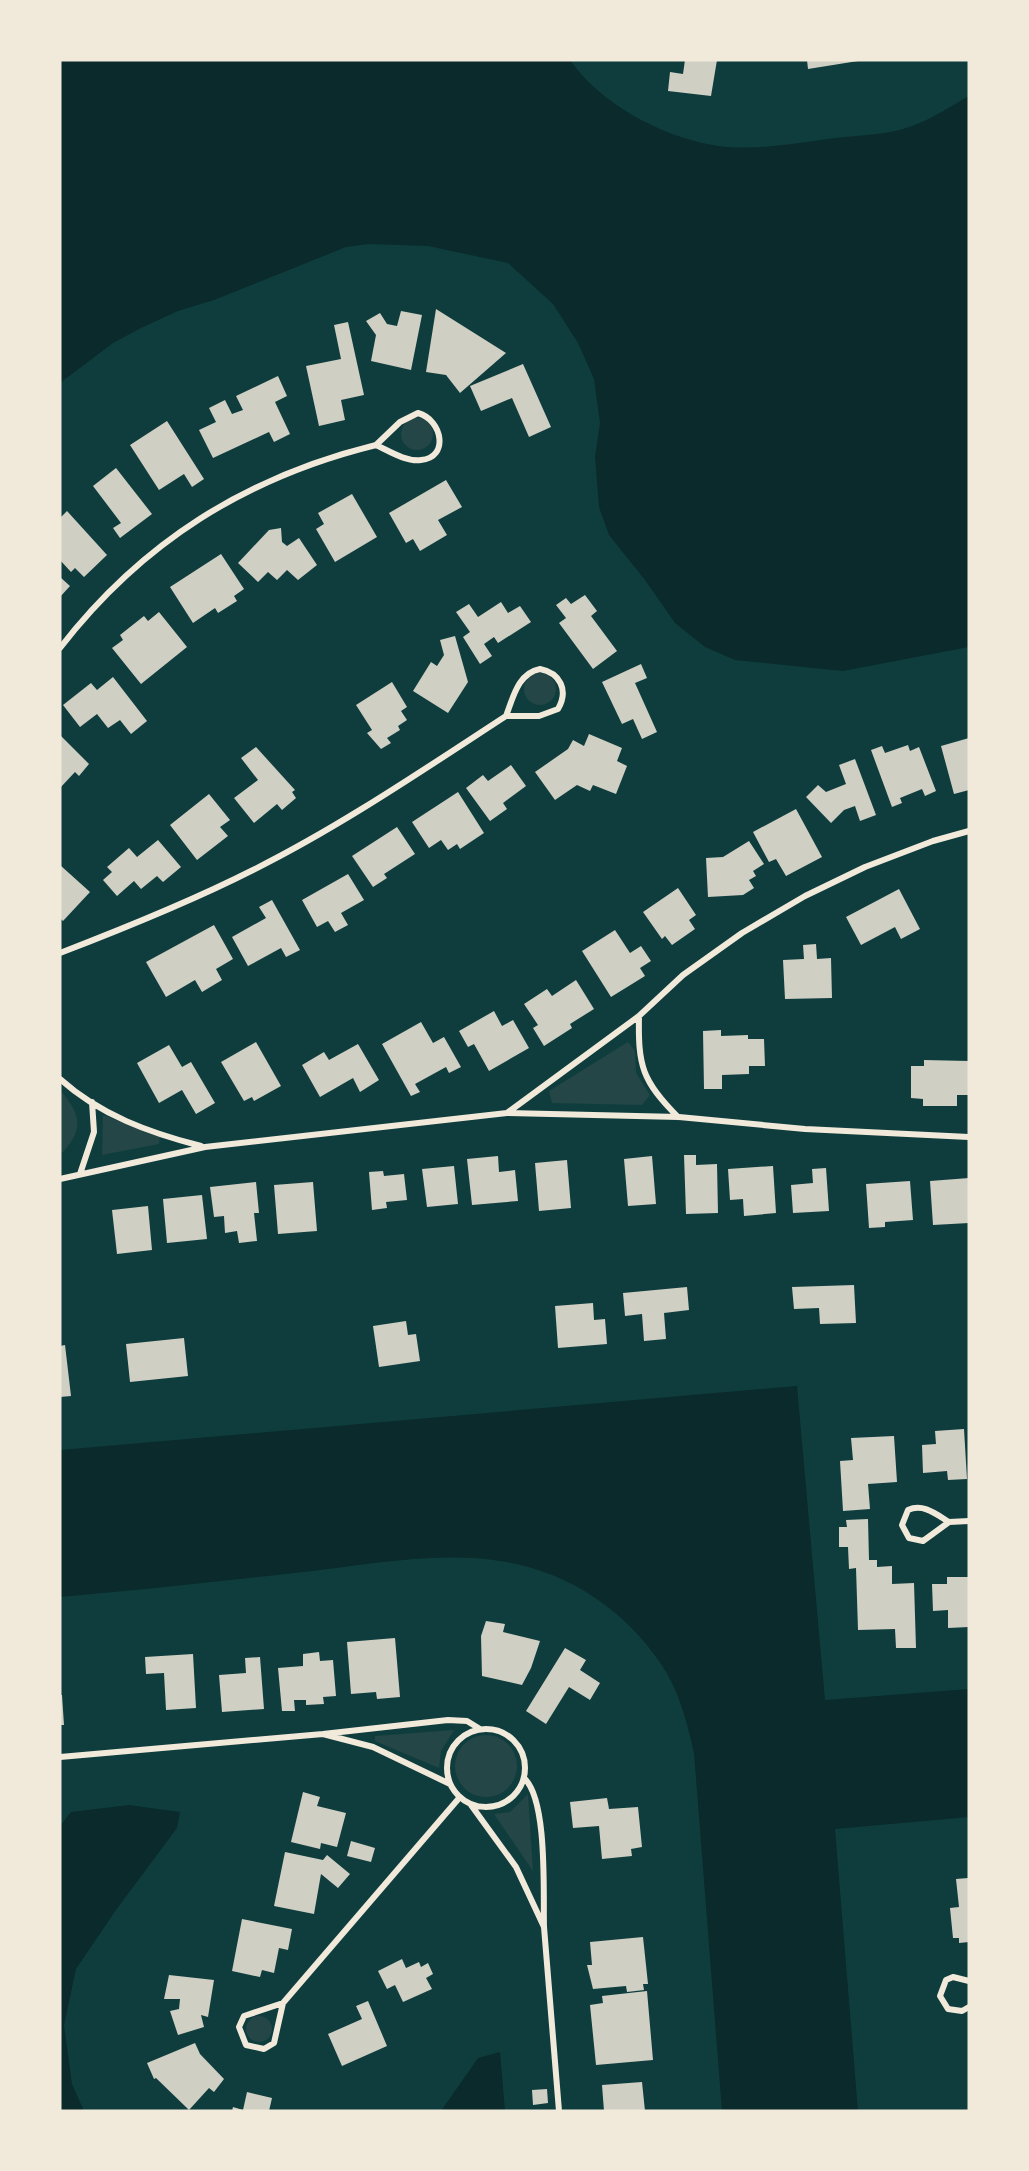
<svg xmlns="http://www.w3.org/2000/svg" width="1029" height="2171" font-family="Figtree,sans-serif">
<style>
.green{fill:#244646}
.water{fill:#0a2a2b}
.building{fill:#cfcfc3}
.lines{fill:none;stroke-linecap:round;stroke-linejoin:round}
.minor{stroke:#f1e9da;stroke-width:6}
</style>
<rect width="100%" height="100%" fill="#0f3d3e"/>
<path class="green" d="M401 434a16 16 0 1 1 32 0a16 16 0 1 1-32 0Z
M524 689a16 16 0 1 1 32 0a16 16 0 1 1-32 0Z
M628 1042 635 1051 636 1073 650 1095 642 1105 552 1103 549 1091Z
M60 1090C82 1115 84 1131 60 1155Z
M103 1115 160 1137 159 1144 102 1155Z
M454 1730 441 1751 439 1768 375 1741V1736Z
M455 1766a31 31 0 1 1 62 0a31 31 0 1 1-62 0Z
M528 1794 533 1871 494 1814 510 1812Z
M246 2029a13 13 0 1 1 26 0a13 13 0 1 1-26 0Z"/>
<path class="water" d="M60 60H570C601 104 659 135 712 145 751 152 796 143 835 138 860 135 889 135 912 126 932 119 951 106 969 96V647L843 671 735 660 705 647 675 623 645 580 609 535 599 507 595 457 600 423 594 379 578 343 553 304 508 263 428 246 368 244 346 247 214 300 178 311 143 327 113 343 60 383Z
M797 1386 825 1700 969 1689V1817L835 1829 858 2111H722L694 1753C687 1722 679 1690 661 1664 623 1607 562 1568 493 1560 431 1552 365 1565 304 1572 222 1581 141 1590 60 1597V1450Z
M129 1805 180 1812 177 1828 116 1910 76 1969 64 2025 72 2084 84 2111H60V1826L71 1812Z
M500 2052 505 2111H441L478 2058Z"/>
<path class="building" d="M685 60H717L711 96 668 91 670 72 683 74Z
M807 60H858V61L808 69Z
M436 309 506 353 460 393 446 375 426 372Z
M401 311 422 315 411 370 371 361 376 335 366 321 380 313 387 324 397 326Z
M348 322 364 395 341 400 345 420 319 426 306 366 341 359 334 325Z
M523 364 551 427 529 437 512 398 481 411 470 386Z
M278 376 287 396 275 402 290 434 274 442 269 432 213 458 199 430 216 422 209 408 225 400 232 414 243 410 236 396Z
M167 421 204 479 192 487 184 474 159 490 130 445Z
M116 468 152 514 120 538 113 528 121 523 93 486Z
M446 480 462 507 438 520 447 535 420 551 413 539 406 543 389 513Z
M352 494 377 537 335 562 316 529 324 524 318 513Z
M67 511 107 555 84 577 75 568 71 572 60 560V518Z
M281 528 282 542 287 546 299 538 317 565 298 580 287 570 277 580 268 572 258 582 238 563 269 530Z
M221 554 244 589 234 596 237 601 218 613 215 608 193 623 170 587Z
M60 577 70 586 60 597Z
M585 595 597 611 591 616 617 651 593 669 559 623 566 618 556 605 566 598 571 604Z
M501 602 508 613 520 606 531 622 498 643 494 637 484 644 492 656 480 664 463 637 470 632 456 612 469 604 478 617Z
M159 612 187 647 141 684 112 648 123 640 120 635 144 616 148 621Z
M455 636 468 682 448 713 413 691 431 662 437 666 444 655 440 640Z
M641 664 647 678 635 683 657 732 642 739 633 719 622 724 602 682Z
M113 677 147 721 131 734 120 720 108 728 97 714 80 727 63 705 91 683 97 690Z
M392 682 407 707 401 711 407 720 398 726 400 730 387 738 391 743 381 749 367 733 372 730 356 705Z
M589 734 622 748 617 761 627 766 616 794 593 785 590 791 577 785 555 800 535 772 568 749 573 740 584 746Z
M60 735 89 764 79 776 75 772 60 788Z
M969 738V790L954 794 941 746Z
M908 745 910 751 919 747 936 791 925 796 922 789 900 798 902 803 892 807 871 750 882 746 885 753Z
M256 747 295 790 292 792 296 798 282 810 277 804 254 823 234 798 258 780 241 758Z
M855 759 876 815 860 821 855 806 844 810 831 823 806 797 818 785 826 792 846 784 839 765Z
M511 765 526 786 503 803 507 809 490 821 466 788 483 775 488 781Z
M458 792 484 833 460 849 457 844 448 850 441 840 429 848 412 822Z
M209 794 230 820 220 827 228 836 197 860 170 825Z
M796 809 822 857 786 876 776 859 769 862 753 832Z
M397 827 415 854 384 874 387 878 373 887 352 856Z
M158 840 181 867 163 882 157 876 141 889 134 881 117 896 103 880 112 872 107 867 129 848 137 857Z
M749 841 764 864 753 871 756 876 749 880 754 888 743 895 708 897 706 858 723 857Z
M60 865 90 892 63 921 60 918Z
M348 874 364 900 341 913 348 925 335 932 328 921 317 927 302 900Z
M678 888 696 915 689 920 695 929 672 945 665 936 662 939 643 912Z
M899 889 920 929 901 939 895 927 861 945 846 917Z
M272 900 300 950 286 957 281 948 248 966 232 937 266 918 259 907Z
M214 925 233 959 216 969 222 980 202 992 195 980 166 997 146 962Z
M615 930 630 953 641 946 651 961 640 968 645 976 611 997 582 951Z
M816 944 817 959 831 958 832 998 785 999 783 960 804 959 803 945Z
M576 980 594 1009 570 1024 572 1028 544 1046 533 1028 538 1025 524 1004 547 989 552 996Z
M494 1011 502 1026 513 1020 529 1048 489 1071 474 1044 468 1047 459 1031Z
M421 1022 433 1043 444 1037 461 1067 449 1073 446 1067 415 1084 420 1092 411 1096 382 1044Z
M721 1030V1036L748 1035V1039H764L765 1066H749V1074L722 1075V1089H704L703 1031Z
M256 1042 281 1086 254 1101 252 1097 244 1101 221 1062Z
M358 1044 379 1080 360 1092 353 1078 320 1097 302 1065 324 1052 329 1060Z
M169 1045 182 1067 191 1062 215 1103 196 1114 182 1090 159 1103 137 1063Z
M924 1060 969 1061 968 1095H957V1106H923V1099L911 1098V1066H924Z
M684 1155H696V1165L717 1164 718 1213 686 1214Z
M498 1156 499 1172 515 1170 518 1201 472 1205 467 1159Z
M652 1156 656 1204 628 1206 624 1159Z
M567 1160 571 1208 539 1211 535 1163Z
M454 1166 458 1204 427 1207 422 1169Z
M773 1166 776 1213 744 1216 743 1199 730 1200 728 1169Z
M826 1168 829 1211 793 1213 791 1185 813 1183 812 1169Z
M383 1171 384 1176 404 1174 407 1200 386 1202 387 1208 372 1210 369 1172Z
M969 1178V1223L933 1225 930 1181Z
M910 1181 913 1220 885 1222V1227L869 1228 866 1184Z
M256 1182 259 1213H254L257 1241 239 1243 237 1231 225 1233 224 1216 214 1217 210 1187Z
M313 1182 317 1231 278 1234 274 1185Z
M202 1195 207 1239 167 1243 163 1199Z
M148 1206 152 1250 117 1254 112 1210Z
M854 1285 856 1323 820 1324 819 1308 794 1309 792 1287Z
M687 1287 689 1310 664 1313 666 1339 644 1341 642 1314 625 1316 623 1293Z
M593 1303 594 1320 605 1319 607 1344 558 1348 555 1306Z
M406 1321 408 1335 416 1334 420 1361 379 1367 373 1326Z
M184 1338 188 1376 130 1382 126 1344Z
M65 1345 71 1396 60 1397V1346Z
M964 1429 967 1479 948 1480 947 1471 923 1473 922 1445 936 1444 935 1431Z
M894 1436 897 1482 868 1484 870 1509 843 1511 840 1461 853 1460 851 1438Z
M868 1519 869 1560H877V1567L892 1566V1584L914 1583 916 1648H896L895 1629 858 1630 856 1568 849 1569 848 1547H839V1527H847L846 1520Z
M947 1577H969V1627L948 1628V1610L933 1611 932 1584H947Z
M486 1621 505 1624 503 1632 540 1641 531 1668 522 1685 482 1676 481 1636Z
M395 1638 400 1697 377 1699 376 1692 351 1694 347 1642Z
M565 1648 586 1660 580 1670 600 1683 590 1700 569 1687 546 1724 526 1711Z
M319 1652 320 1661 333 1660 336 1696 323 1697 324 1704 306 1705V1700H294L295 1711H282L278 1668 303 1666V1654Z
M193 1654 196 1708 166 1710 164 1673 146 1674 145 1657Z
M260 1657 264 1709 222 1712 219 1675 246 1673 245 1658Z
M60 1695H62L64 1725H60Z
M303 1792 320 1797 317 1806 346 1813 337 1847 321 1843 320 1849 291 1842Z
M607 1798 609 1809 638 1807 642 1847 631 1849 632 1856 602 1859 599 1826 573 1828 570 1802Z
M351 1841 375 1848 371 1862 347 1856Z
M285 1852 323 1860 327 1855 350 1874 338 1888 321 1874 314 1914 274 1906Z
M968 1878 969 1942 959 1943V1938H953L950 1908 959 1907 956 1879Z
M242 1919 292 1929 288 1950 279 1948 274 1973 262 1970 260 1977 232 1971Z
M643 1937 648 1984H643L644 1990 627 1992 626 1986 593 1989 587 1965H592L590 1942Z
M402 1959 406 1968 419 1962 421 1967 428 1963 433 1974 426 1978 432 1989 403 2002 395 1985 387 1989 378 1971Z
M169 1975 214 1980 208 2017 201 2015 204 2027 178 2035 170 2011 179 2009 180 1999H164Z
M647 1991 653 2060 596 2065 590 2005 603 2003 602 1996Z
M368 2001 387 2046 342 2066 328 2034 362 2019 356 2006Z
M195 2043 200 2054 224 2079 214 2092 209 2088 189 2110 156 2078 154 2079 147 2063Z
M642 2082 645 2111H604L602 2085Z
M547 2089 548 2103 533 2105 532 2090Z
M247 2092 272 2098 269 2111H232L233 2107 243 2110Z"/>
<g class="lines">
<path class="minor" d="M418 413C443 420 449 458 421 460 406 462 389 451 376 445L400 422Z
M60 648C142 542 246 477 376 445
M540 669C560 673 569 690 558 709L539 716H506C513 698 518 673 540 669Z
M60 953C125 928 190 902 253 870 341 826 423 770 506 716
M639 1016C638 1066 642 1081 678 1117
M60 1079C100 1115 150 1133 201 1146
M507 1113 679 1117 805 1129 969 1137
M80 1174 94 1132 92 1102
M60 1179 205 1147 507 1113 639 1016 683 975 742 933 805 896 865 867 933 841 969 831
M949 1522C936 1514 923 1503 908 1510L902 1525 909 1538 923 1541 949 1522 969 1521
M447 1768a39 39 0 1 1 78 0a39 39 0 1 1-78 0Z
M60 1757 323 1734
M450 1784 373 1747 323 1734 448 1720 467 1721 480 1729
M471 1805 516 1867 544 1927C543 1893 548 1800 524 1778
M544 1927 559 2111
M969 1981 953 1977 946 1980 940 1996 948 2009 962 2011 969 2007
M283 2003 460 1797
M283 2003 274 2043 264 2049 246 2045 239 2027 244 2016Z"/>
</g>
<rect width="1029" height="2171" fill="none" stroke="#f1e9da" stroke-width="123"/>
</svg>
